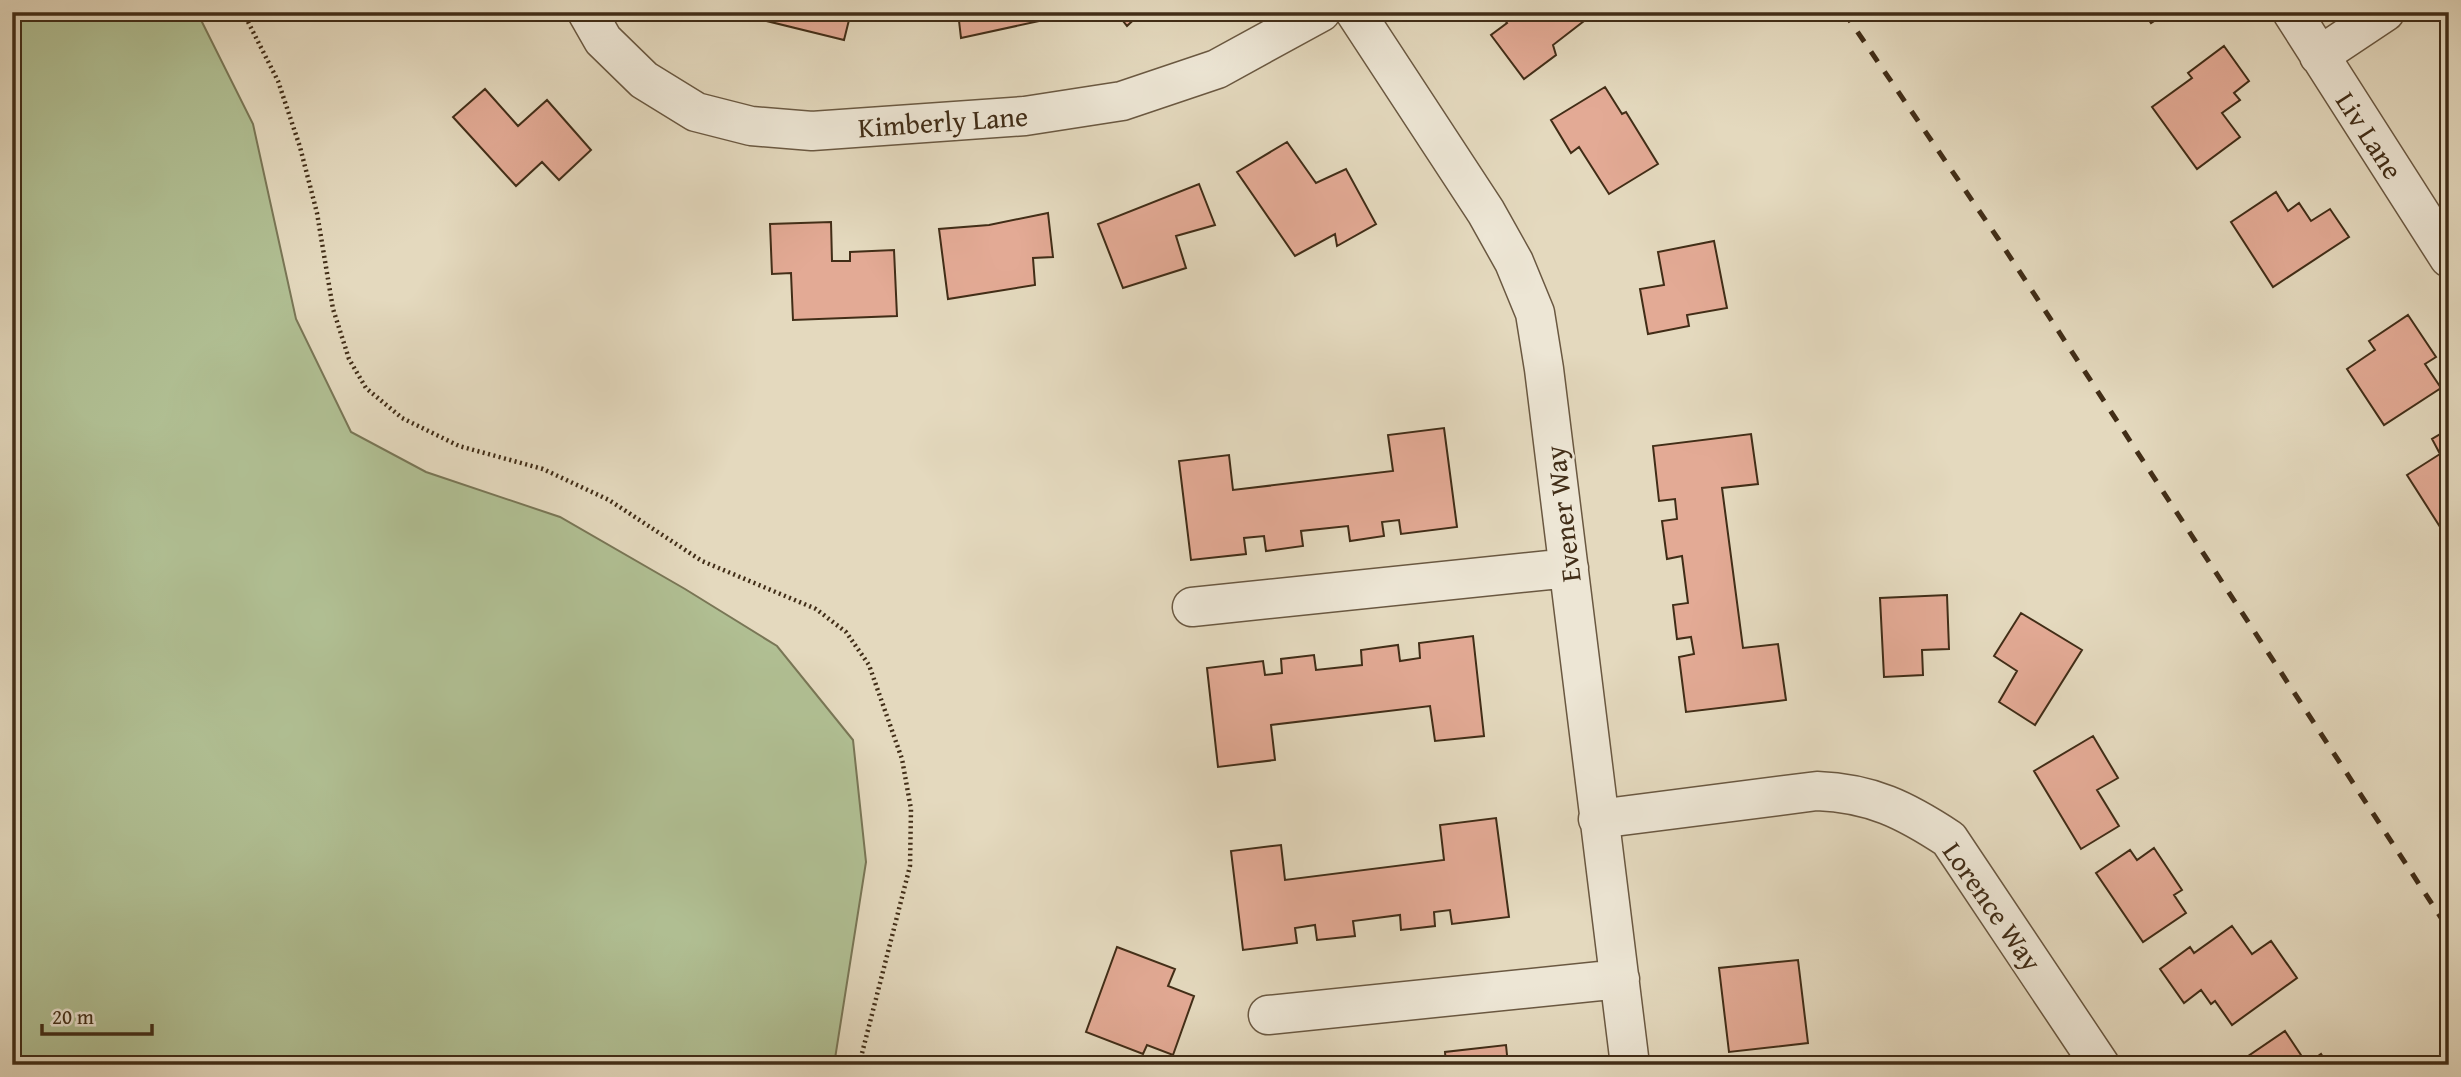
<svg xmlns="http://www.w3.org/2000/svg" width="2461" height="1077" font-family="'Gentium Book Plus',serif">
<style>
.green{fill:#b1c094;stroke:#797656;stroke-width:2}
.building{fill:#e3aa95;stroke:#412d17;stroke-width:2}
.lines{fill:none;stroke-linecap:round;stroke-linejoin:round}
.minor-casing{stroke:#6a5841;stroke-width:41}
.path{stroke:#412d17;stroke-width:4.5;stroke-dasharray:2 3.5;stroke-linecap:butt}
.minor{stroke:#ede6d5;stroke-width:38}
.rail{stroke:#412d17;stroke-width:5;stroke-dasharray:12 12;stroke-linecap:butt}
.labels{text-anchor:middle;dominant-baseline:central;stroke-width:5;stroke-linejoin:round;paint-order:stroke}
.street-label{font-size:28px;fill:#412d17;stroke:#ede6d5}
</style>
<rect width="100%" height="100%" fill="#e4d9be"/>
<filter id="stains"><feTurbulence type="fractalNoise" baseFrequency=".00286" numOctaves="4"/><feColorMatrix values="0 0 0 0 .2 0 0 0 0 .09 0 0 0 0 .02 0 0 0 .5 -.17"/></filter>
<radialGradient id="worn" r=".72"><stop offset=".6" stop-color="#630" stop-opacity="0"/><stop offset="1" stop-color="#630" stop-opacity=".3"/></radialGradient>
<path class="green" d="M12 12H197L253 124 296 319 351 432 426 472 560 517 685 589 777 646 853 740 866 862 834 1065H12Z"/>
<path class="building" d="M743 12H851L844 40 742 15Z
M958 12H1043L1044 20 961 38Z
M1116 12H1142L1127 26Z
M1499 12H1578L1584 21 1553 45 1556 55 1524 79 1491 35 1507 23Z
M2144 12H2168L2151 23Z
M2224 46 2249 81 2234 93 2240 100 2222 113 2240 137 2197 169 2152 107 2192 78 2188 73Z
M1605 87 1622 114 1626 112 1658 164 1609 194 1579 147 1571 153 1551 120Z
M485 89 518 126 547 100 591 150 559 180 542 162 516 186 453 117Z
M1287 142 1316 183 1346 169 1376 224 1337 246 1335 234 1295 256 1237 172Z
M1199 184 1215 225 1176 236 1186 268 1123 288 1098 224Z
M2276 192 2288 211 2299 203 2311 221 2330 209 2349 237 2273 287 2231 222Z
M1048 213 1053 257 1033 258 1035 285 948 299 939 229 989 225Z
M831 222 832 261H850V252L894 250 897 316 793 320 791 273 772 274 770 224Z
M1714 241 1727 308 1687 315 1689 326 1648 334 1640 289 1664 285 1658 252Z
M2408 315 2436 357 2425 364 2441 388 2384 425 2347 369 2375 350 2369 341Z
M1444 428 1457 527 1401 534 1399 520 1382 522 1384 536 1350 541 1348 526 1301 531 1303 546 1266 551 1264 536 1244 538 1246 554 1191 560 1179 461 1229 455 1233 490 1393 471 1388 435Z
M2449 429V541L2407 475 2440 454 2432 439Z
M1751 434 1758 484 1722 488 1743 648 1778 644 1786 700 1686 712 1679 657 1694 654 1691 637 1677 639 1673 605 1688 603 1682 556 1667 559 1662 521 1677 519 1675 499 1659 501 1653 446Z
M1947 595 1949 649 1922 650 1923 675 1884 677 1880 598Z
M2021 613 2082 650 2035 725 1999 702 2017 671 1994 656Z
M1473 636 1484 736 1435 741 1430 706 1271 725 1275 760 1218 767 1207 668 1263 661 1265 675 1282 673 1281 659 1314 655 1316 670 1362 665 1361 650 1398 645 1400 661 1420 658 1419 643Z
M2093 736 2118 778 2097 790 2119 826 2081 849 2034 771Z
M1496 818 1509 917 1452 924 1450 910 1434 912 1435 926 1401 930 1400 915 1353 921 1355 936 1317 940 1315 925 1295 928 1297 943 1243 950 1231 851 1281 845 1285 880 1444 860 1440 825Z
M2154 848 2182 890 2174 895 2186 913 2143 942 2096 873 2130 850 2137 860Z
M2232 926 2252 954 2271 941 2297 978 2232 1025 2215 1001 2211 1004 2201 990 2184 1003 2160 969 2190 947 2194 953Z
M1117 947 1175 969 1168 986 1194 996 1173 1055 1147 1045 1143 1054 1086 1032Z
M1798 960 1808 1043 1729 1052 1719 968Z
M2285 1031 2307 1064 2321 1054 2328 1065H2235Z
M1506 1045 1508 1065H1446L1445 1052Z
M1419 1056 1420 1065H1356V1063Z"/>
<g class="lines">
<g class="minor-casing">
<path id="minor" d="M587 12 603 40 644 80 696 112 751 126 812 131 1025 116 1122 101 1217 69 1321 12
M1355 12 1486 212 1514 262 1535 313 1544 369 1630 1065
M2292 12 2449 258
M2319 56 2385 12
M1192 607 1569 568
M1598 819 1817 791C1871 793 1905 810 1949 839L2100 1065
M1268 1015 1620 979"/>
</g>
<path class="path" d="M243 12 278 81 300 147 317 213 333 309 349 359 366 388 402 418 459 446 543 469 609 500 702 561 816 609 846 632 869 665 902 759 911 809 910 866 859 1065"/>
<use href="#minor" class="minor"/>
<path class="rail" d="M1844 12 1999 240 2449 930"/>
</g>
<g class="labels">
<g class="street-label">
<text transform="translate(943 121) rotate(-4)">Kimberly Lane</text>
<text transform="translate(2370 135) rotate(57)">Liv Lane</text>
<text transform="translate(1562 514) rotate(-97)">Evener Way</text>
<text transform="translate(1993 906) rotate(55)">Lorence Way</text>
</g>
</g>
<rect width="2461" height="1077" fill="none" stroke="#e4d9be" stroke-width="42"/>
<rect x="14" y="14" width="2433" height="1049" fill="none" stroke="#412d17" stroke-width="3.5"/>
<rect x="21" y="21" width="2419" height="1035" fill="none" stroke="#412d17" stroke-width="2"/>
<path d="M42 1024v10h110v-10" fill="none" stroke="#412d17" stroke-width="3.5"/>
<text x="52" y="1024" font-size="21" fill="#412d17" stroke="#ede6d5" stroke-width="5" paint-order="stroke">20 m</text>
<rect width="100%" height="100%" filter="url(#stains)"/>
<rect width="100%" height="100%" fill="url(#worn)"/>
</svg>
